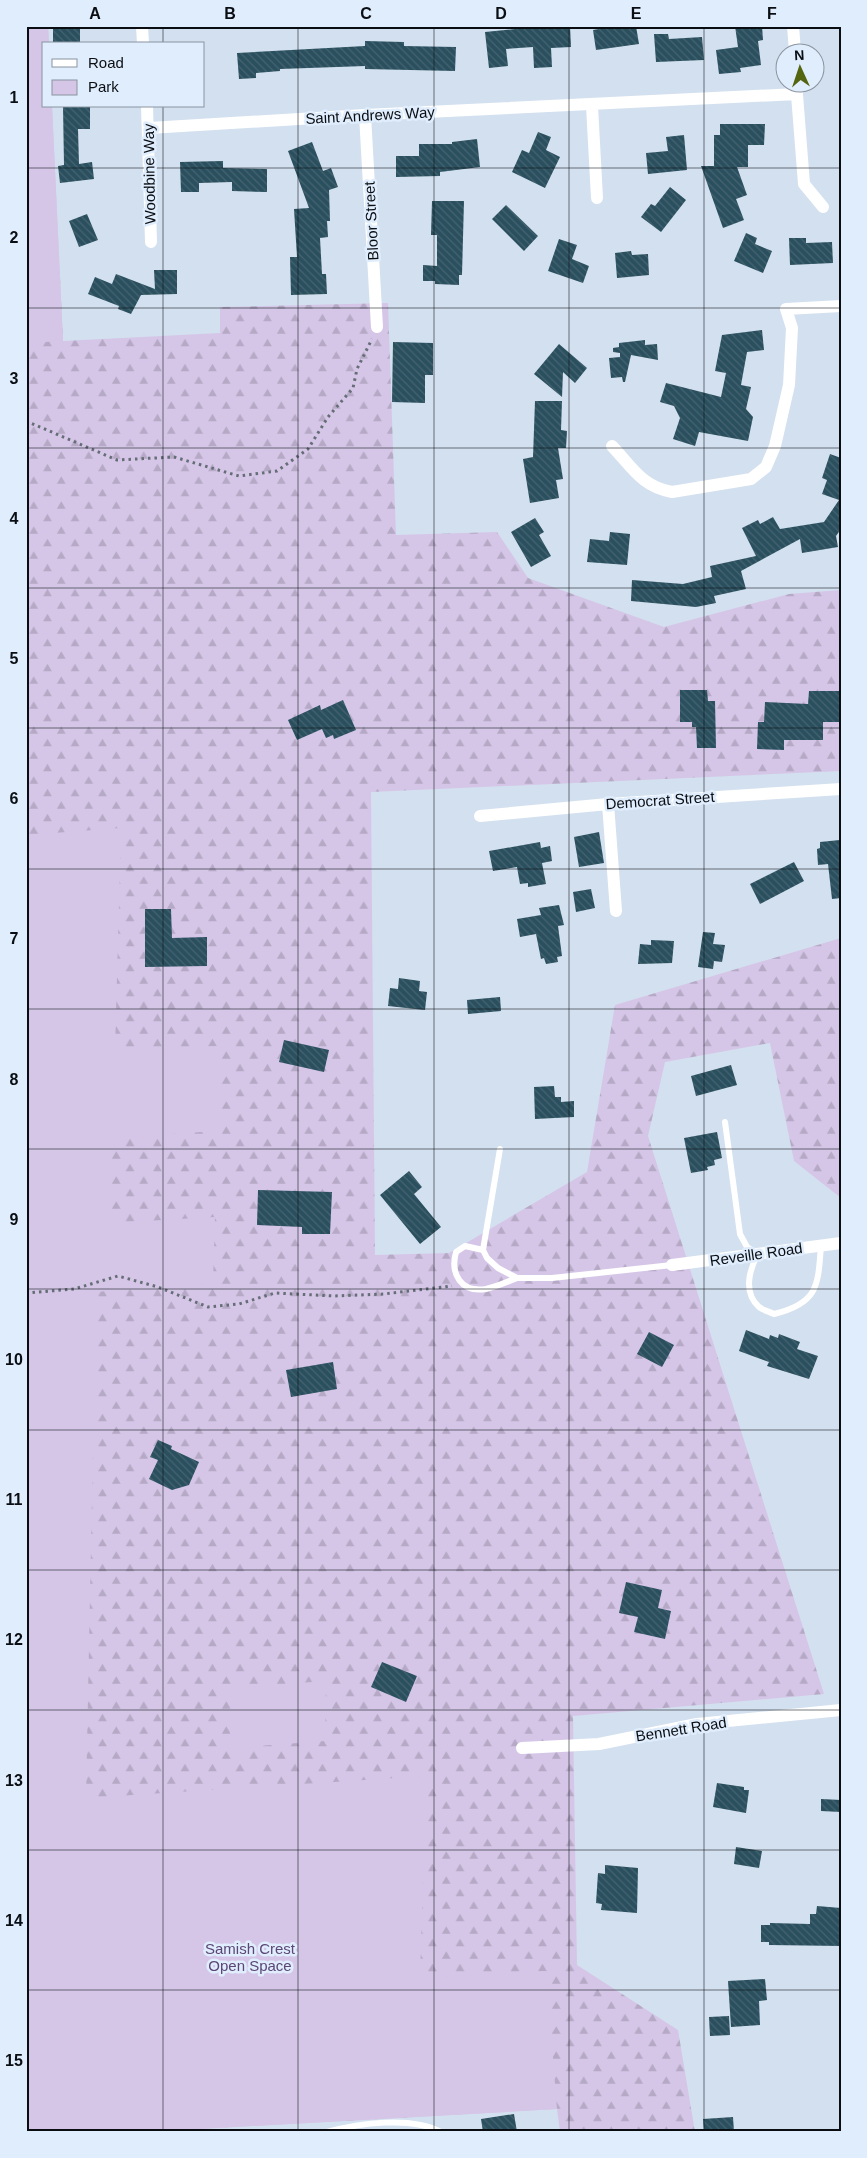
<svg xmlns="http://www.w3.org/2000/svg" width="867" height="2158" font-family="Helvetica,sans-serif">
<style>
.forest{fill:url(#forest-firs)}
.green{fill:#d5c6e8}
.building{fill:url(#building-back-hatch)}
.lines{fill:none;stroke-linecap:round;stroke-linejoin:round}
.path{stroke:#656d76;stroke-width:3;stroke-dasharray:2.5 4;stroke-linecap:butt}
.lane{stroke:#fff;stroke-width:6}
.street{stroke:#fff;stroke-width:12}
.grid{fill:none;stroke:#0a0e13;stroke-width:1;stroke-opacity:0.55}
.labels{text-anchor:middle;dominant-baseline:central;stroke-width:5;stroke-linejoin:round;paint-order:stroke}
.street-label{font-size:15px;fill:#0a0e13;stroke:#e0edfd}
.park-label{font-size:15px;fill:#5c4676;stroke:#e0edfd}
.neatline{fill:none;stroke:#0a0e13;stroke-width:2}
.grid-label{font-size:16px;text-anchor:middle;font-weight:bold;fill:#0a0e13}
</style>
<defs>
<pattern id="forest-firs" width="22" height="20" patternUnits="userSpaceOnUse" patternTransform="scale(1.25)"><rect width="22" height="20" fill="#d5c6e8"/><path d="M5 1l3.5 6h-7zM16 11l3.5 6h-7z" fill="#b6a9c6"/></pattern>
<pattern id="building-back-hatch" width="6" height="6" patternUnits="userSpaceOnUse" patternTransform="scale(1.25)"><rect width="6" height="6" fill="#2a4f5e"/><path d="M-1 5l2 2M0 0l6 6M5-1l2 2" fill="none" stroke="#466470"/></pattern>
</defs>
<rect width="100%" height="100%" fill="#d3e0ef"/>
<path class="forest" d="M26 26H48L49 44H44V106H52L63 341 220 333V307L388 303 396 535 497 532 528 578 664 627 789 594 841 590V771L371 792 375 1255 449 1253 587 1172 615 1005 841 938V1198L794 1161 770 1043 665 1062 648 1136 824 1694 573 1716 577 1965 678 2030 695 2132H560L557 2109 146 2132H26Z"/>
<path class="green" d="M26 26H48L49 44H44V106H52L63 341 26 343Z
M121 828 115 1051 220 1046 217 1131 109 1138V1223L215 1217 213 1283 96 1292 86 1798 426 1776 420 1978 546 1971 557 2109 146 2132H26V835Z
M326 1681 325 1741 230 1748 231 1688Z"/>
<path class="building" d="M53 26H80V44H53Z
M570 26 571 47 551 48 552 67 534 68 533 47 506 49 508 66 489 68 485 32 536 27Z
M616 26H636L639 44 596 50 593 30Z
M735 26H762L763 40 758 41 761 65 740 68 741 72 719 74 716 50 738 47Z
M654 34H668L669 39 702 37 704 60 656 62Z
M365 41 404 42V46L456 47 455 71 365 69V66L280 69V71L256 73V78L239 79 237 53 365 46Z
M63 106H90V129H78L79 164 92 162 94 179 60 183 58 166 64 165Z
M720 124H765L764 145H748V167H737L747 195 736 199 744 220 723 228 701 166H714V135H720Z
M538 132 551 137 546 150 560 157 545 188 512 172 522 150 529 153Z
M684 135 687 170 648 174 646 153 668 151 666 137Z
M477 139 480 167 440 172V176L396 177V156H419V144H452V142Z
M312 142 323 171 331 168 338 187 329 190 330 221H327L328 237 320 238 322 274H326L327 294 291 295 290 257H297L294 209 309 208 288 151Z
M223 161V168L267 169V192L232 191V182L199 183V192H181L180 162Z
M670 187 686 200 661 232 641 217 651 204 655 206Z
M432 201H464L462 275H459V285L435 284V281H423V265L437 266V235H431Z
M506 205 538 236 524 251 492 219Z
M87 214 98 240 79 247 69 221Z
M746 233 757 238 755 244 772 251 763 273 734 261Z
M789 238H806V243L832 242 833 263 790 265Z
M559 239 577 245 572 259 589 266 583 283 548 271Z
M631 251 632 255 648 254 649 275 617 278 615 253Z
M154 270H177V294L141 295 131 314 118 309 119 306 88 294 95 277 112 284 116 274 155 289Z
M762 330 764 350 747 352 741 385 751 387 746 409 753 417 748 441 699 432 695 446 673 439 680 418 674 406 660 402 666 383 721 397 726 373 715 371 722 335Z
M645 340V345L657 344 658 360 631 355 625 382H623L622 377 611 378 609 358 620 357V353L613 352V348L619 347V343Z
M393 342 433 343V375H425V403L392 402Z
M559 344 587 368 575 383 563 372 562 397 534 374Z
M535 401H562L561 430 567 431 566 448H558L563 479 556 480 559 498 530 503 523 459 533 457Z
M830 454 841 458V529L836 536 838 547 802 553 800 539 741 571 746 589 714 596 716 603 696 607 631 601 632 580 683 584 712 577 710 566 756 556 742 528 758 520 760 524 773 517 780 529 824 522 839 500 822 494 827 480 822 478Z
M535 518 544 532 539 535 551 556 531 567 511 532Z
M610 532 630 534 627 565 587 562 590 539 609 541Z
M680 690H707L708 701H715L716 748H697L696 727H692V722H680Z
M809 691H841V722H823V740H784V750L757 749 758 722H764L765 702 808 704Z
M343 700 356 730 334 739 333 735 326 738 322 729 297 740 288 720 320 705 321 710Z
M599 832 604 863 579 867 574 837Z
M840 840 841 898 832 899 828 864 818 865 817 849 820 848V842Z
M540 842 541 848 550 846 552 861 542 863 546 884 528 887V883L520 884 517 867 493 871 489 851Z
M794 862 804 881 760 904 750 884Z
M591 889 595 908 576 912 573 892Z
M559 905 564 925 558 926 562 956 557 957 558 962 546 964 544 958 541 959 536 934 520 937 517 919 541 915 539 908Z
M145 909H171L172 938 207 937V966L145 967Z
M703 932 715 933 713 944 725 945 722 962 714 961 713 969 698 967Z
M651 940 674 941 672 963 638 964 640 944 651 945Z
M399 978 420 981 419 991 427 992 425 1010 388 1006 390 988 398 989Z
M500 997 501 1011 468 1014 467 1000Z
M284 1040 329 1050 324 1072 279 1062Z
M731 1065 737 1085 696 1096 691 1076Z
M554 1086 555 1097H561V1102L574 1101V1117L535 1119 534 1087Z
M717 1132 722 1158 714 1160 715 1165 707 1167 708 1170 691 1173 684 1138Z
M409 1171 422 1187 414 1194 441 1227 420 1244 380 1195Z
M258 1190 332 1192 330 1234H302V1227L257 1225Z
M746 1330 769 1339 770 1335 778 1338 779 1334 800 1342 797 1349 818 1356 809 1379 767 1366 769 1362 739 1351Z
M649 1332 674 1345 662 1367 637 1354Z
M333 1362 337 1389 291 1397 286 1370Z
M158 1440 172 1446 171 1449 199 1462 189 1485 172 1490 149 1479 158 1460 150 1457Z
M626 1582 662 1590 658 1608 671 1611 665 1639 634 1632 638 1617 619 1613Z
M382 1662 417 1676 406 1702 371 1687Z
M717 1783 744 1787V1790H749L746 1813 713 1807Z
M821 1799 841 1800V1812L821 1811Z
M736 1847 762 1851 759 1868 734 1864Z
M605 1865 638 1868 637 1913 601 1910 602 1904 596 1903 598 1873 605 1874Z
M817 1906 841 1908V1946L769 1945V1942H761V1925H770V1923L810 1924V1914H816Z
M765 1979 767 2000 759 2001 760 2025 731 2027 728 1981Z
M729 2016 730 2035 710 2036 709 2017Z
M514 2114 517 2132H483L481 2119Z
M733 2117 734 2132H704L703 2119Z"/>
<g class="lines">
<path class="path" d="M26 421 117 460 174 457 239 476 277 471 308 449 328 417 353 388 357 369 372 339
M26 1293 74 1289 118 1276 158 1287 208 1307 239 1304 275 1293 334 1296 384 1294 452 1286"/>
<path class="lane" d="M725 1122 740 1234 747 1247 758 1254C749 1270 743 1293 759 1307 763 1310 770 1312 774 1314 819 1303 818 1285 821 1245
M500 1149 483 1250 487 1258 498 1268 517 1278H552L672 1265
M483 1250 465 1246 456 1252C450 1274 461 1293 486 1289 496 1287 507 1282 517 1278
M327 2132C359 2123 411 2116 441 2132"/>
<path class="street" d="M142 26 143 44
M793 26 795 52
M796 82 804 184 823 207
M147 106 151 242
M592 106 597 198
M365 115 377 327
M149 128 365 115 797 94
M612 446C632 467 642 487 672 492L751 479 766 467 775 446 789 385 792 328 786 309 841 306
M608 804 616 911
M480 816 608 804 841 789
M672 1265 841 1243
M522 1748 599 1744 697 1724 841 1710"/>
</g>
<path class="grid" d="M163 26V44M298 26V2132M434 26V2132M569 26V2132M704 26V2132M163 106V2132M26 168H841M26 308H841M26 448H841M26 588H841M26 728H841M26 869H841M26 1009H841M26 1149H841M26 1289H841M26 1430H841M26 1570H841M26 1710H841M26 1850H841M26 1990H841"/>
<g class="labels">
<g class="street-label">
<text transform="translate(370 115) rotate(-3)">Saint Andrews Way</text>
<text transform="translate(149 174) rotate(-91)">Woodbine Way</text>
<text transform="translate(371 221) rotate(-93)">Bloor Street</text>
<text transform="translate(660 800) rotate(-4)">Democrat Street</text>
<text transform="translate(756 1254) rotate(-8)">Reveille Road</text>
<text transform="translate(681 1729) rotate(-9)">Bennett Road</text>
</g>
<g class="park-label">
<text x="250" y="1948">Samish Crest<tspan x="250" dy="17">Open Space</tspan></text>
</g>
</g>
<rect width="867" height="2158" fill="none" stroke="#e0edfd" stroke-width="55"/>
<rect x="42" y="42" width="162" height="65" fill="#e0edfd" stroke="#8a949f"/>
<rect x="52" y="59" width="25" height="8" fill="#ffffff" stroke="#8a949f"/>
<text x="88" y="68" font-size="15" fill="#0a0e13">Road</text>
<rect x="52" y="80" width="25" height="15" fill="#d5c6e8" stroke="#8a949f"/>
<text x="88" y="92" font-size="15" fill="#0a0e13">Park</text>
<g transform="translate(800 68) rotate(357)"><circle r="24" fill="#e0edfd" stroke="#8a949f"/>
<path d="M0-4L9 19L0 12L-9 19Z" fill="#53650e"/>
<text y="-8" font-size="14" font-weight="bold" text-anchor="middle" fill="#0a0e13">N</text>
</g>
<rect x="28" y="28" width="812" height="2102" class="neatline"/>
<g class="grid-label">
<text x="95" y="19">A</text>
<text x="230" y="19">B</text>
<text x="366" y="19">C</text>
<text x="501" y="19">D</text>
<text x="636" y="19">E</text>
<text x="772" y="19">F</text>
<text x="14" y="103">1</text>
<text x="14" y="243">2</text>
<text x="14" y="384">3</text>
<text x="14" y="524">4</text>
<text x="14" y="664">5</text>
<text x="14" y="804">6</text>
<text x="14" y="944">7</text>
<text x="14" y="1085">8</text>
<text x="14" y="1225">9</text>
<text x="14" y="1365">10</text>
<text x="14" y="1505">11</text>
<text x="14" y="1645">12</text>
<text x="14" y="1786">13</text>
<text x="14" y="1926">14</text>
<text x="14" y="2066">15</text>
</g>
</svg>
